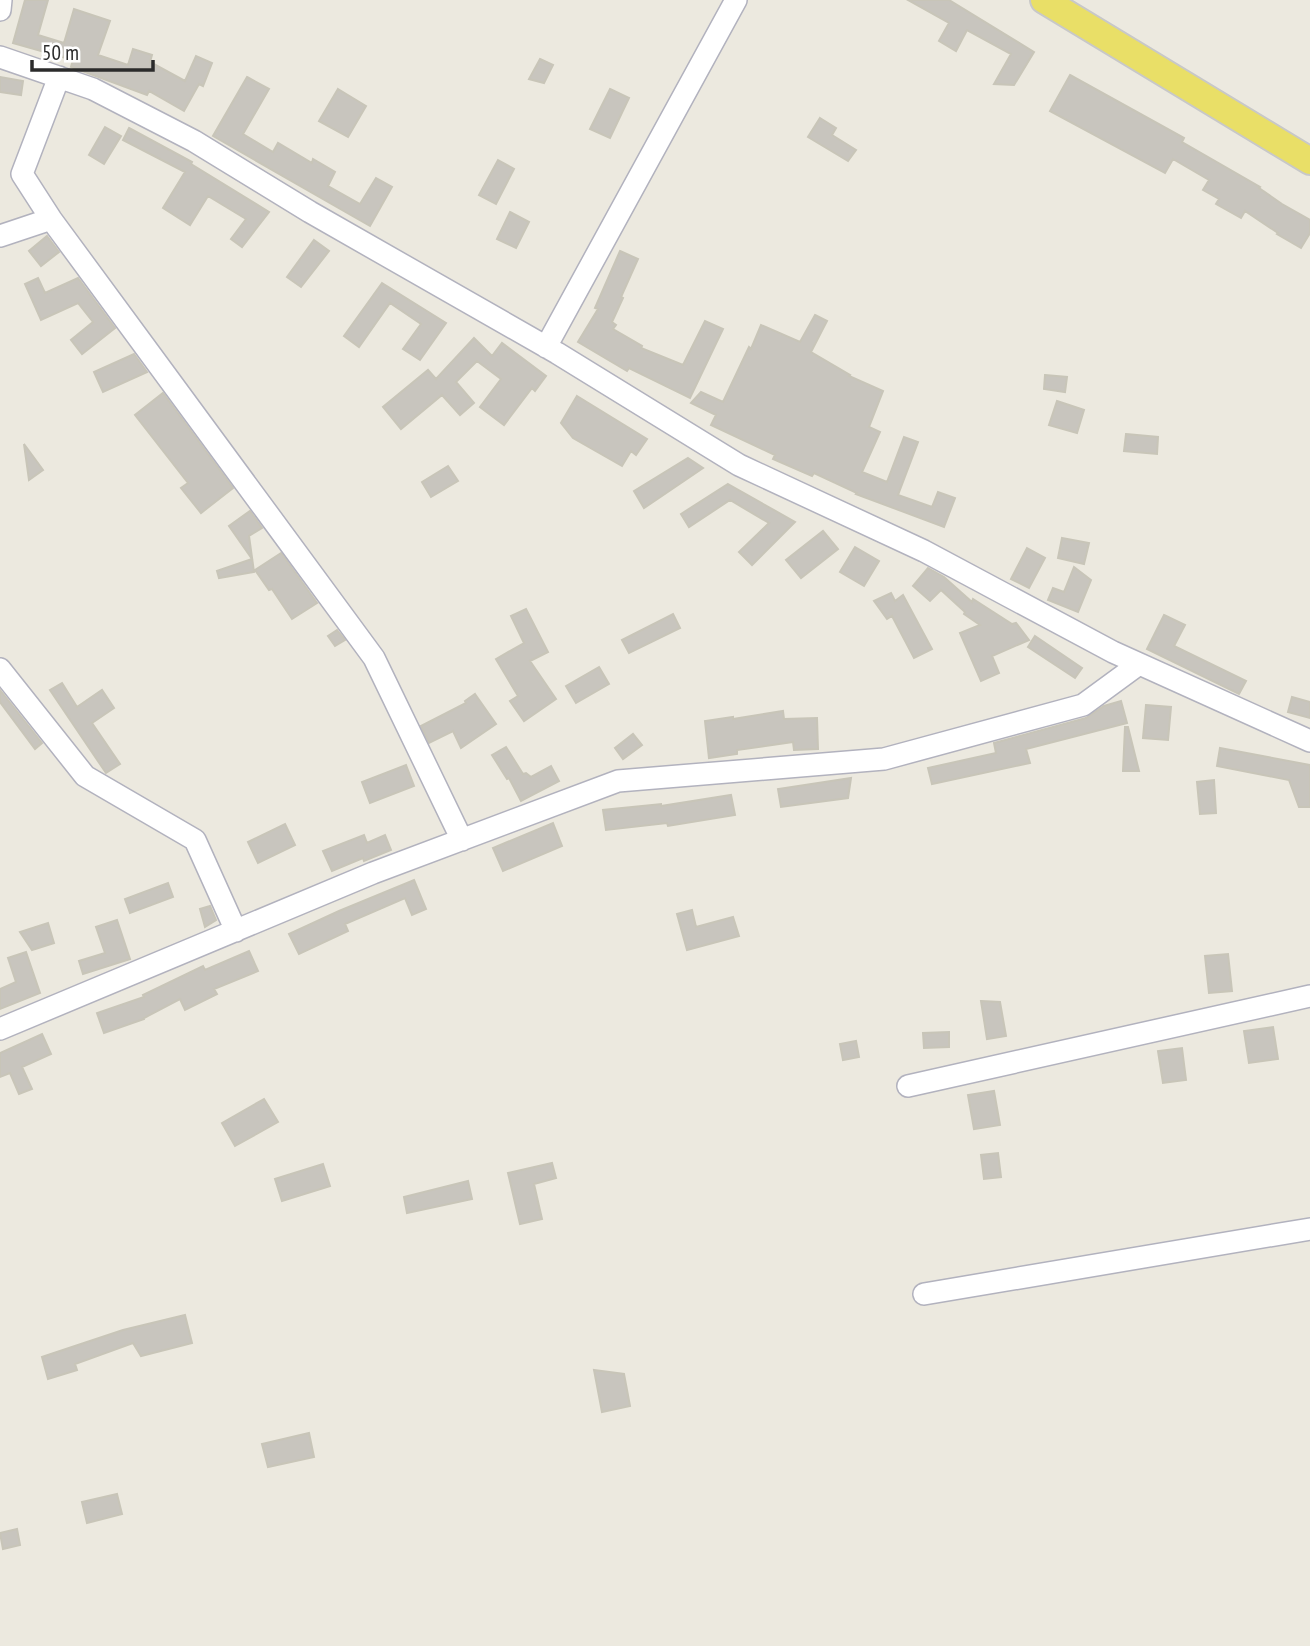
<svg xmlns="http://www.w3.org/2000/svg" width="1310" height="1646" font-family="'PT Sans Narrow',sans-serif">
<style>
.building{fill:#c8c5be;stroke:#c8c5b8;stroke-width:2}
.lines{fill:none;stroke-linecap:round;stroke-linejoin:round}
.minor-casing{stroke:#b2b2be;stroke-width:24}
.major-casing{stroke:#c8c8c8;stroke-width:30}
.minor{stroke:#fff;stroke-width:21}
.major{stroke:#e9df67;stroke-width:26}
</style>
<rect width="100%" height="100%" fill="#ece9df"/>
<path class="building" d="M25 0H48L38 35 64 43 74 9 110 21 98 55 128 65 133 49 152 55 150 62 185 81 196 56 212 63 203 86 199 84 184 111 149 91 147 95 71 67 73 60 13 43Z
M908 0H949L1034 52 1014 85 994 84 1011 54 967 30 956 51 939 41 949 23Z
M540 59 553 65 544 83 529 79Z
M1070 75 1184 138 1182 142 1260 187 1259 188 1282 204 1310 220V233L1301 248 1277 234 1278 233 1245 211 1241 218 1216 204 1219 199 1203 190 1209 180 1173 159 1165 173 1050 111Z
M0 77 23 81 21 95 0 92Z
M247 77 269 89 243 134 273 152 278 143 312 163 313 159 335 172 328 186 360 204 376 178 392 187 370 226 213 136Z
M338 89 366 106 348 137 319 121Z
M610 89 629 98 610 138 590 129Z
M820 118 836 128 832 135 856 150 848 161 808 137Z
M105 127 121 136 104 164 89 155Z
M129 128 192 162 191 164 269 212 242 247 231 239 246 219 208 196 190 225 163 208 185 172 123 140Z
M498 160 514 169 496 204 479 195Z
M510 212 529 222 516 248 497 239Z
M47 236 59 252 41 266 29 251Z
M314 240 329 251 301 287 287 277Z
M620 251 638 259 621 297 623 298 612 322 616 325 613 329 642 346 641 348 683 365 705 321 723 329 690 398 629 368 627 371 578 342 598 309 595 308Z
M38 278 45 293 78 278 115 328 82 354 71 340 93 322 78 303 41 320 25 284Z
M382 283 446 323 420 360 403 349 421 324 390 303 359 347 344 336Z
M815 315 827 321 811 352 850 375 849 376 883 391 869 427 880 432 862 472 887 482 904 437 918 442 898 495 932 507 938 492 955 498 944 527 856 494 857 493 814 473 812 476 773 459 775 455 711 425 716 415 691 403 701 392 723 402 749 347 751 349 761 325 800 342Z
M474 338 492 356 502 343 546 376 535 391 532 388 504 425 480 407 501 379 477 361 456 382 474 403 460 415 442 395 401 429 383 407 428 370 436 379Z
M134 354 147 372 103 392 94 372Z
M1045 375 1067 377 1065 392 1044 389Z
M163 393 233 488 201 513 181 488 188 483 135 415Z
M577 396 647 439 636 455 631 451 622 466 573 438 561 423Z
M1057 401 1084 410 1077 433 1049 425Z
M1126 434 1158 437 1157 454 1124 451Z
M24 444 43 470 29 480Z
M688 458 703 468 644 508 634 491Z
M448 466 458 481 431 497 422 482Z
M728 484 795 522 752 565 739 552 769 523 730 500 689 527 681 514Z
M250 511 262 528 249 536 254 572 219 578 217 571 252 559 229 526Z
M823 531 838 549 801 578 786 560Z
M1062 538 1089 543 1084 564 1058 558Z
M855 547 879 561 864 586 840 572Z
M1027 548 1045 558 1029 588 1011 579Z
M281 553 317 603 292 619 272 589 269 590 255 570Z
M1074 567 1091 580 1078 612 1048 600 1053 588 1064 592Z
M928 568 944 577 972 602 973 599 1012 624 1016 623 1029 640 992 656 999 673 981 681 960 633 980 625 964 614 965 612 941 590 930 601 913 586Z
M891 593 895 601 903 595 932 649 914 658 892 616 887 619 874 601Z
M526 609 548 652 530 661 556 699 524 721 510 701 518 696 496 659 524 643 511 616Z
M673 614 680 628 629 653 622 640Z
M1164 615 1185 625 1174 646 1246 681 1239 694 1147 649Z
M337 630 345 640 335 646 328 636Z
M1035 636 1082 668 1075 678 1028 647Z
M599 667 609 684 576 703 566 686Z
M62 683 77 707 102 690 114 708 92 723 120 764 106 773 50 690Z
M0 690 42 743 35 749 0 702Z
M475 694 496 724 461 748 453 731 429 743 421 726 466 703 465 701Z
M1292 697 1310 702V718L1288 712Z
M1121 701 1127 723 1026 749 1030 763 932 784 928 768 996 753 994 743 1086 718 1104 706Z
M1146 705 1171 707 1168 740 1143 738Z
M783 711 784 719 817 718 818 749 794 750 793 742 737 750V754L709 758 705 721 733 717V719Z
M1125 727H1128L1139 771H1123Z
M633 734 642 745 623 759 615 748Z
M506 747 523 774 526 773 531 777 551 766 559 781 521 801 509 778 507 779 492 755Z
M1220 748 1310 765V807H1299L1289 780 1217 766Z
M406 765 414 786 370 803 362 782Z
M851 778 848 798 781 807 778 789Z
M1214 780 1216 813 1200 814 1197 782Z
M731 795 735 815 668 826 667 823 606 830 603 810 661 804V806Z
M553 823 562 846 503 871 493 848Z
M285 824 295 845 258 863 248 842Z
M364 835 367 843 385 835 391 850 364 861 363 858 332 871 323 851Z
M414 880 426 909 412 915 405 898 345 924 348 931 299 954 289 934 339 911Z
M168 883 173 897 130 913 125 899Z
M210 906 216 920 205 927 200 909Z
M692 910 696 927 733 917 739 936 687 950 677 914Z
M117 920 130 959 83 974 79 961 105 953 96 927Z
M48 923 54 943 32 950 20 932Z
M249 951 258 971 214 989 217 994 185 1010 180 999 144 1018V1019L104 1033 97 1013 144 997 143 995 203 966 205 970Z
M26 952 40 993 0 1009V989L16 982 8 958Z
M1228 954 1232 991 1209 993 1205 956Z
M981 1001 1000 1002 1006 1036 987 1039Z
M1273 1027 1278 1059 1249 1063 1244 1031Z
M949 1032V1047L924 1048 923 1033Z
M42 1034 51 1054 22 1067 32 1089 19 1094 10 1073 0 1077V1053Z
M856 1041 859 1057 843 1060 840 1044Z
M1182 1048 1186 1080 1163 1083 1158 1051Z
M994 1091 1000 1125 974 1129 968 1095Z
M264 1099 278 1122 235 1146 222 1123Z
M998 1153 1001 1177 984 1179 981 1155Z
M552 1163 556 1178 534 1184 542 1219 520 1224 508 1173Z
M323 1164 330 1186 282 1201 275 1179Z
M468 1181 472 1199 407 1213 404 1197Z
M185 1315 192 1343 141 1356 133 1343 75 1364 77 1370 48 1379 42 1357 123 1330Z
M594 1370 624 1374 630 1406 602 1412Z
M309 1433 314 1457 268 1467 262 1444Z
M117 1494 122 1514 87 1523 82 1502Z
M17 1529 20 1545 3 1549 0 1533Z"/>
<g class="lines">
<g class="minor-casing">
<path id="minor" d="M0 10 1 0
M0 57 93 89 194 141 310 212 557 353 739 465 924 551 1113 652 1310 741
M59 77 22 174 51 219 374 658 462 840
M0 236 51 219
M546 347 736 0
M0 669 85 776 195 840 236 931
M0 1029 373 873 618 781 884 759 1083 705 1139 664
M908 1086 1310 996
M924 1294 1310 1229"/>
</g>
<g class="major-casing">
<path id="major" d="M1044 0 1310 161"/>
</g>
<use href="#minor" class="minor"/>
<use href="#major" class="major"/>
</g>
<path d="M32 60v10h121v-10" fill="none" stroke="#2b2b2b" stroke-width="3.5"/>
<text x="42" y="60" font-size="21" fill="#2b2b2b" stroke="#ffffff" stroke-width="5" paint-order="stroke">50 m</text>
</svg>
